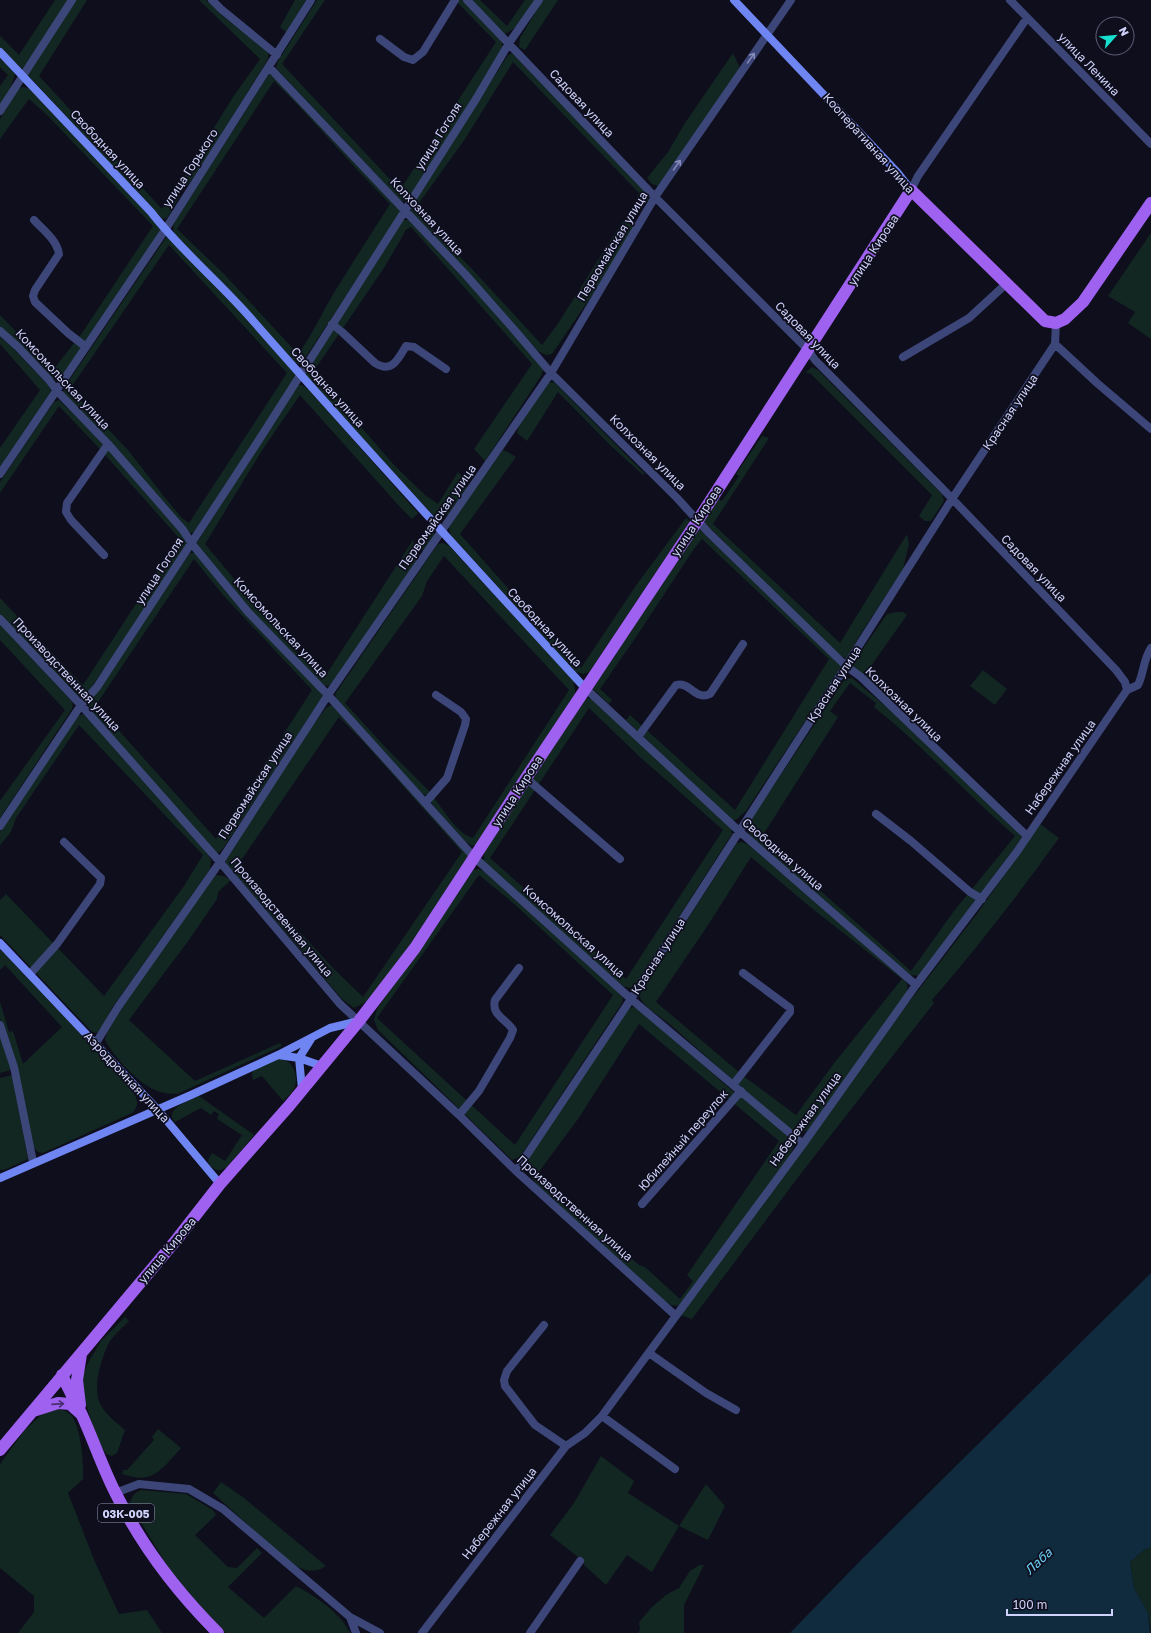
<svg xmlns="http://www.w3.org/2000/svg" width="1151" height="1633" font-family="'Golos Text',sans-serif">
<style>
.green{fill:#122722;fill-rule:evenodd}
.water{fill:#112b3e}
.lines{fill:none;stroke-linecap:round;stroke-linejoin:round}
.street{stroke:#3d4678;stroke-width:8}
.secondary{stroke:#6f85f1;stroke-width:8}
.primary{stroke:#9f61ef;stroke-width:12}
.oneway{stroke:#868cb9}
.oneway2{stroke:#482f71}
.labels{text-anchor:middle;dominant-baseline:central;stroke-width:3.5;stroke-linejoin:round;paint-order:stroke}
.shield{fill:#0e0e1d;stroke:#9597b8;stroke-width:1}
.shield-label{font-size:11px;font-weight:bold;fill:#cfd2fa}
.street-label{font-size:12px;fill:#cfd2fa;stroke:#0e0e1d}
.water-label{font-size:13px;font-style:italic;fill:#67cbf0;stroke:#0e0e1d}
</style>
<rect width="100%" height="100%" fill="#0e0e1d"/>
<path class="green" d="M55 0H69L23 68H20L0 48V36L19 55Z
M76 0H87L39 76 162 209 175 191 180 196 167 218 163 219 155 211 28 75Z
M199 0H206L225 18 268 51V59L208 156 187 186 180 183 233 97 260 59Z
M295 0H306L286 32 280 27Z
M317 0H325L282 64 400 190 496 42 455 0H462L502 42V47L471 101 407 202 400 200 276 68 278 61Z
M472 0H480L507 26 525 0H535C527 12 518 30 504 34Z
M543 0H558L525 50 519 47 520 38Z
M512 53 647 193 649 201 647 204 637 197 639 193 513 62 465 139 414 210 472 269 542 345 557 325 624 219 634 227 595 291 552 354 546 355 538 351 465 269 411 214 410 208 508 55Z
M733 53 740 68 658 186 652 184 647 178 668 152 685 123Z
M0 58 15 74 10 89 0 105V86L8 75 0 67Z
M269 74 275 76 401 211 302 363 298 364 293 361 174 234 173 227 176 220ZM274 81C314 120 350 164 390 204 371 234 351 265 332 296 321 315 311 337 298 354L224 274 177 229Z
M23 87 29 88 160 227V231L78 354 58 381 52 378 0 329V315L53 370 82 333 153 226 47 115 29 99 0 139V119L18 89Z
M403 220H409L417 228 505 323 544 369 541 376 485 461 474 449 532 364 411 227 406 230 384 268 313 372 395 466 425 495 438 504 458 472 465 479 467 488 448 514 441 519 436 518 430 512 305 376 306 370Z
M1151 233V339L1128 323 1135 312 1108 296Z
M167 236 169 237 252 324 296 375 291 385 196 532 189 533 63 392 66 385ZM169 245 287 373 189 523 182 518 166 499 128 450 70 389Z
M0 337 11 346 48 385 51 391 0 467V448L40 390 0 344Z
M812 367 818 370 942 494 944 501 931 521H925L919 516 932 495 810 373 808 374 806 372Z
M554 382 645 474 643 475 609 444 558 392 527 441 517 433 519 426 548 383Z
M298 385H302L308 389 418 513 412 519 400 507 300 395 261 452 205 544 292 648 324 678 413 540 418 560 331 685 328 686 322 685 249 610 196 544Z
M59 400 102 442 186 538 187 543 138 621 85 696 82 698 75 695 0 615V598L83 685 179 538 99 448 59 406 0 493V482L54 402Z
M762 436 769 438 713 524 840 643 907 534 909 544 903 569 860 635 846 659 833 650 796 614 704 522 717 498 722 501 739 476 736 474Z
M503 450 508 452 516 457 460 534 537 621 581 668 637 584 686 518 690 521 589 672 583 674 576 672 451 535 449 529 451 522Z
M698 528 842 665 746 811 737 819 733 821 626 720 630 715 735 810 829 659 702 539 694 549 634 640 600 689 612 700 609 704 592 688Z
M430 529 433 531 435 534 424 550H420C418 541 423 533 430 529Z
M443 543 449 546 573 680 575 690V697L477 844 472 846 464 840 432 804V800L434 798C443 809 458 835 473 838L569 690 444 556 427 581 422 596 345 703 386 748 430 792 426 795 422 794 337 700 335 694 438 544Z
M190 553H196L320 691 323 696 222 850 218 853 213 850 90 710 88 704ZM194 559 223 595 312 690 216 839 96 705Z
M896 612H903L907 615 866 673 895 694 890 701 854 668 853 663 887 614Z
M0 624 73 703 72 709 0 818V801L65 710 0 640Z
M983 670 1007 689 995 705 970 686Z
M852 678 891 711 1020 834 1022 838 919 976 911 975 898 965 750 836 747 829 750 821 845 679ZM850 683 876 703 874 707C923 746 967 794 1015 836L954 911 911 971 761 838 838 717 830 711Z
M586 698 592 699 731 828 732 834 728 840 635 985 630 988 623 986 610 976 484 861V850ZM589 708 640 757 723 830 626 979 490 858Z
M331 705 336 707 469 857 391 973 368 1001 354 1008 342 999 226 863V859L308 731 326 708ZM339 717 361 739 462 852 363 997 333 968 238 865Z
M83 714 90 721 206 851 211 860 210 869 112 1008 101 1030 96 1033 91 1031 0 935V900L6 894 104 996 184 886 203 855 79 725 16 818 11 832 0 845V832L76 717Z
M1040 824 1059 838C1019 894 977 948 932 1000L934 1003 799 1176 692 1319 680 1315 878 1043 979 911Z
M742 842 749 845 904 978C910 988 908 993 901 1003L808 1130C800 1133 797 1133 790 1129 750 1095 711 1061 672 1026 661 1016 644 1009 639 995L737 843ZM751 857 809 906 902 979 835 1062 796 1115 746 1078 656 1002 710 922Z
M479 869 484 871 618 991 623 998 622 1003 520 1157 512 1160 378 1030 374 1020 377 1009 473 870ZM479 875 512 902 613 995 515 1145 377 1018Z
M215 875 224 876 231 880 218 892 217 899 189 940 129 1020 195 1081 280 1043 282 1046 177 1094C169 1094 162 1093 155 1090 138 1083 114 1057 105 1040L107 1033 126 1001Z
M0 949 125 1081C132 1091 144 1102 132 1113L43 1153 38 1152 33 1147 0 1018V1002L9 1032 13 1031 23 1064 62 1027 5 965 0 970Z
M632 1007 638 1008 650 1017 730 1089 750 1102 791 1138 794 1146 789 1158 685 1300 678 1306 671 1305 664 1300 538 1186C529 1175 526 1172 529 1158L628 1010ZM639 1024 779 1141 687 1275 693 1281 680 1299 645 1267 639 1265 620 1249 538 1173 578 1119Z
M0 1031 11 1070 0 1073Z
M276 1059C292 1057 300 1076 294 1089 292 1093 286 1098 283 1101L262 1076 253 1080 252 1074 253 1070Z
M12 1075 28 1159 4 1170H0V1078Z
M199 1096 254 1135 227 1167C219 1172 215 1171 209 1164L208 1160 212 1153 225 1161 242 1135 217 1119 219 1114 214 1111 211 1115 201 1108 175 1122C163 1109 189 1101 199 1096Z
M125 1317 129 1321C123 1327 115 1334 110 1341 102 1355 93 1385 99 1401 103 1413 116 1422 125 1430L117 1453 112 1456 106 1454 97 1439 85 1401 81 1380 88 1363 101 1341Z
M57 1409C62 1410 67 1411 71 1415 81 1426 84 1464 83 1479L68 1493 95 1562 119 1614 147 1610 162 1633H18L34 1612V1596L0 1568V1464L24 1431 43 1413Z
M158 1429 181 1448C173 1457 159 1475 147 1477 139 1479 130 1476 122 1474L123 1470H127L154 1440 152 1437Z
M601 1456 634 1481 628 1493 679 1526 706 1484 725 1506 708 1540 679 1526 652 1572 627 1555 606 1585 584 1565 583 1561 550 1535 574 1503Z
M221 1482 244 1498 326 1566C312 1575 302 1570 289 1562L213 1493Z
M141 1490 186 1494 213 1510 216 1515 195 1535 228 1567 237 1568 257 1548 262 1553 228 1587 264 1618 296 1586C315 1596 341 1613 350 1633H226C208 1615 190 1597 175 1576 158 1554 145 1528 130 1503 132 1496 134 1493 141 1490Z
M1151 1547V1633L1148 1613 1134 1588 1130 1562 1144 1550Z
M699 1565H704L684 1605V1633H638L640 1630 639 1622 652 1607 666 1595 679 1588 690 1571Z"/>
<path class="water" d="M1151 1273V1547L1144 1550 1130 1562 1134 1588 1148 1613 1150 1633H790L863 1558Z"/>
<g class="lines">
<path class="street" d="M212 0 221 9 277 55
M467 0 655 197 808 350 815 360 940 486 1116 670 1125 682 1127 690
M1010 0 1151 144
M380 39 404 57 413 60 423 52 455 0
M269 67 465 274 517 333 551 373 677 498 708 532 846 666 861 677 1027 836
M0 111 72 0
M911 190 918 176 1027 18
M34 220C43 230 57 240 59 254L35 290 33 296 35 302 68 333 86 347
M332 324 342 332 375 363C392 374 398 359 406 346L414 347 446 369
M0 331 18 347 49 380 57 391 108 444 183 530 192 544 248 612 328 695 474 857 631 999 803 1144
M1055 344 1097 383 1151 429
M903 357 969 318 1006 284
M0 474 165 230 311 0
M104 555 71 520 66 512 67 503 108 444
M0 619 81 705 220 862 340 1004 459 1115 516 1171 676 1316
M585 688 739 831 916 985
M638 737 676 685C690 681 695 701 710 694L743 644
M526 778 620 859
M425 803 447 778 465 725 466 719 461 712 436 695
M876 814 911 841 970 892 982 899
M0 826 81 705 97 687 257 443 476 99 509 43 539 0
M30 974 57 944 100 884 101 878 64 842
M0 1025 14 1067 33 1162
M96 1043 118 1007 220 862 328 695 551 373 655 197 791 0
M733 1085 790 1012V1008L786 1005 743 973
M459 1115 479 1091 510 1038 513 1030C506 1019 491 1015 495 1000L519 968
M516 1171 631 999 846 666 952 499 1055 344 1056 323
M642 1204 741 1091
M544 1325 507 1371 504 1380 505 1386 535 1425 566 1446
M649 1353 706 1393 736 1410
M602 1416 675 1469
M115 1493 139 1484 189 1489 223 1509 350 1617 356 1633
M350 1617 380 1633
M422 1633 566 1446 585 1433 602 1416 803 1144 916 985 1016 853 1127 690 1138 685C1144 673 1143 660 1151 648
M530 1633 580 1561"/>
<path class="secondary" d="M734 0 897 172 911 190
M0 52 151 212C182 252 222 284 255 323 363 446 474 567 585 688
M0 943 157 1109 220 1184
M278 1055 299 1058 322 1066
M302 1089 299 1058 311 1039
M0 1178 191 1095 278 1055 330 1028 359 1021"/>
<path class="primary" d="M62 1375C68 1388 75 1401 81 1413 93 1439 102 1466 115 1492 141 1545 176 1591 218 1633
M80 1405 77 1380 81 1354
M33 1411 58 1403 70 1404 80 1413
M0 1450 177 1239 220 1184 289 1106 359 1021 415 948 526 778 698 520 911 190 1045 321 1056 323 1065 319 1083 302 1151 203"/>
</g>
<defs><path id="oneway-shaft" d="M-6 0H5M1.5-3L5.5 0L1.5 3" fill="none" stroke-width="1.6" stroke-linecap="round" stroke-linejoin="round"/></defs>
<g class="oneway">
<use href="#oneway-shaft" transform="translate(751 58) rotate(-55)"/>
<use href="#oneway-shaft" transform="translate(677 165) rotate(-55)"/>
</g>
<use class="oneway2" href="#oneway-shaft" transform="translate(58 1404) rotate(-4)"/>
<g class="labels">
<rect class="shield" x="98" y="1504" width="56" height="18" rx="3"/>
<g class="shield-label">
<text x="126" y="1513">03К-005</text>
</g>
<g class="street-label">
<text transform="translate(1089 64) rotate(46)">улица Ленина</text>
<text transform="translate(582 103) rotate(47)">Садовая улица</text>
<text transform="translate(438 136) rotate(-58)">улица Гоголя</text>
<text transform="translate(869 143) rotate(48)">Кооперативная улица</text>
<text transform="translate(108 149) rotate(47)">Свободная улица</text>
<text transform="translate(190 168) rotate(-57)">улица Горького</text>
<text transform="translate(427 216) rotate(47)">Колхозная улица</text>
<text transform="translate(612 246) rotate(-59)">Первомайская улица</text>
<text transform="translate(873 250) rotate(-57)">улица Кирова</text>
<text transform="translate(808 335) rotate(46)">Садовая улица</text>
<text transform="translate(63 379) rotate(47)">Комсомольская улица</text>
<text transform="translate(328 387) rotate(48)">Свободная улица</text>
<text transform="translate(1010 412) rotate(-56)">Красная улица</text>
<text transform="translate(648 452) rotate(45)">Колхозная улица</text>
<text transform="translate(437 517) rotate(-55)">Первомайская улица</text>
<text transform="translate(696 521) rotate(-57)">улица Кирова</text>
<text transform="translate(1034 568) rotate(46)">Садовая улица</text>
<text transform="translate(159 571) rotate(-57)">улица Гоголя</text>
<text transform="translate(281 627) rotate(47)">Комсомольская улица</text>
<text transform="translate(545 627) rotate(47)">Свободная улица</text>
<text transform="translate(67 674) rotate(47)">Производственная улица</text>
<text transform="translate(834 684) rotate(-57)">Красная улица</text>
<text transform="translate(904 704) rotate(44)">Колхозная улица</text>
<text transform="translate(1060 767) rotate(-55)">Набережная улица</text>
<text transform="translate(255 785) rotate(-57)">Первомайская улица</text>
<text transform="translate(517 791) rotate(-57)">улица Кирова</text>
<text transform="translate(783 854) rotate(41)">Свободная улица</text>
<text transform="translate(282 917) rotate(50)">Производственная улица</text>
<text transform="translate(574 931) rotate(42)">Комсомольская улица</text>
<text transform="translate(658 956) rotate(-57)">Красная улица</text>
<text transform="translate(127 1077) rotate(47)">Аэродромная улица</text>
<text transform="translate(805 1119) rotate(-54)">Набережная улица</text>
<text transform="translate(683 1140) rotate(-49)">Юбилейный переулок</text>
<text transform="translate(575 1208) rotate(42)">Производственная улица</text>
<text transform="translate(167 1250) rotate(-50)">улица Кирова</text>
<text transform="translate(499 1513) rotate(-52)">Набережная улица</text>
</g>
<g class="water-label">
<text transform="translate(1038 1561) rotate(-43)">Лаба</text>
</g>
</g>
<g transform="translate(1115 36) rotate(63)"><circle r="19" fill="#0e0e1d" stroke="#5b5c75"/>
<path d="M0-3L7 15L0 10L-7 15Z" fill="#16dfcd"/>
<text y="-6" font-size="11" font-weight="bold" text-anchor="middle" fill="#cfd2fa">N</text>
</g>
<path d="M1007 1609v6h105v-6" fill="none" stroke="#cfd2fa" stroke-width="2"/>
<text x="1013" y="1609" font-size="12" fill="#cfd2fa" stroke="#0e0e1d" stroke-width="3" paint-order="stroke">100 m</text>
</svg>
